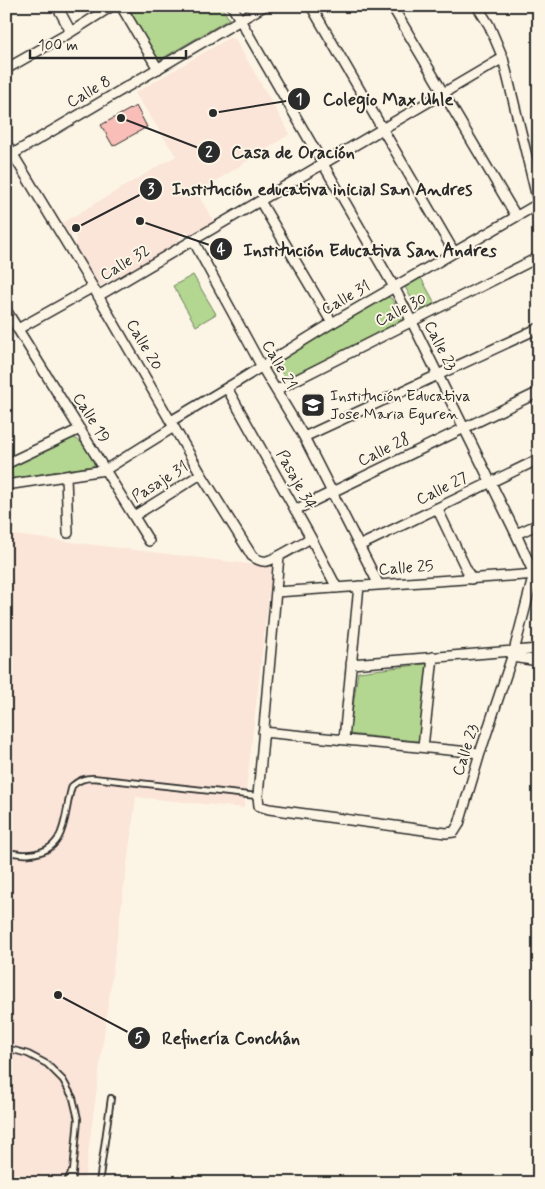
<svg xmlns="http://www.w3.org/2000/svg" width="545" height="1189" font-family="Mynerve,sans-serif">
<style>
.built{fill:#fbe4d8}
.green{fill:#b3d690;stroke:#6f805e}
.building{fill:#fabeb8;stroke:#2b2b2b}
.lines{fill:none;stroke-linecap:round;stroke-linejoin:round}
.service-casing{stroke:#2b2b2b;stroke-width:8}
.minor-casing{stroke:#2b2b2b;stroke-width:12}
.service{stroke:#fcf5e5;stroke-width:4.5}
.minor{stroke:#fcf5e5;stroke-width:9}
.labels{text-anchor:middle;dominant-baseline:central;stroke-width:4;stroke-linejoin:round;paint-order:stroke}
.street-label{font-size:16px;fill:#2b2b2b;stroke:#fcf5e5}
.poi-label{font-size:16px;fill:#2b2b2b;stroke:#fcf5e5;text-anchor:start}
.leader{fill:none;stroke:#2b2b2b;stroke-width:2}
.callout-dot{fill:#2b2b2b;stroke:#fcf5e5;stroke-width:2}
.mark-label{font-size:15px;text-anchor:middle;font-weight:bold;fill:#fff}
.callout-label{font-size:18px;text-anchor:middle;font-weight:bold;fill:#2b2b2b;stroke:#fcf5e5;stroke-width:4;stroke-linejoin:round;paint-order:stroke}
</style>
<rect width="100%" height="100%" fill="#fcf5e5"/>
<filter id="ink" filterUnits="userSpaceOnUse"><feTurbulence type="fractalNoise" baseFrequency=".02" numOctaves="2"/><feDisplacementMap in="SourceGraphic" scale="10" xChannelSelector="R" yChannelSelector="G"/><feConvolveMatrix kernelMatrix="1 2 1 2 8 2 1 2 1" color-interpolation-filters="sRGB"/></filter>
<g filter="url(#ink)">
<path class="built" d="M229 38 235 39 290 134 197 193 214 222 192 234 186 232 179 237V243L100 286 75 246 76 239 73 234H69L62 223 176 156 135 93Z
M6 534 272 567 244 808 136 797 84 1183H6Z"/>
<path class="green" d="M130 6H221L229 19 158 61 127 8Z
M193 275 216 314 196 326 173 286Z
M421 278 435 303 419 312 405 287Z
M386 297H389L392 299 401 315V320L400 323 289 378C282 377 280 369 278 363L279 360Z
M71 437C82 439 88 452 94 462V466L15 478 12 476 11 466Z
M434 663 425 742 349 734 358 672Z"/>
<path class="building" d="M136 106 147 127 113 146 101 125Z"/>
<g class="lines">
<g class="service-casing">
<path id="service" d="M6 852C14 853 22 855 30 854 69 851 63 814 72 786 79 780 84 778 93 778L257 796
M6 1048 28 1054 47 1064 63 1080 73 1098 78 1119 72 1183
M66 1183 71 1173
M99 1183 111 1098"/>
</g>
<g class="minor-casing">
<path id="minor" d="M57 6 71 32
M121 6 158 69
M232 6 394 287 412 322 516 534 534 574 514 651 480 753 459 824 454 832 446 833 269 809 259 806 258 796 279 556
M311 6 454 252
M392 6 516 216
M477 6 489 25 503 58 539 206
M6 69 71 32 112 6
M6 143 93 287 201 474 252 556C256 559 261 562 267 561 277 559 301 543 311 538
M6 158 264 6
M260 201 332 323
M193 240 262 367 304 437 379 585
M98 296 503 58
M6 310 149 541
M18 329 93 287
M227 388 311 538 337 588
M276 390 539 257
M171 421 240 380 332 323 538 204
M304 437 539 328
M6 464 80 429
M66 476 68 533
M6 485 105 470 174 427
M437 508 471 579
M295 510 539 392
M134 516 201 474
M6 519 7 528
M516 534 539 524
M359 546 539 459
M276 592 538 574
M512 657 539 661
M351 664 539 649
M263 732 480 753
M344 739 359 586
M423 747 433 657"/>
</g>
<use href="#service" class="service"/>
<use href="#minor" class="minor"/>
</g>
</g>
<defs>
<g id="school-square" transform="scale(1.25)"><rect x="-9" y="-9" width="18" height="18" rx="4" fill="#2b2b2b" stroke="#fcf5e5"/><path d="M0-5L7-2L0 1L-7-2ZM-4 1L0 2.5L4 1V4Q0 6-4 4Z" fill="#fff"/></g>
</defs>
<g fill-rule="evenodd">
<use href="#school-square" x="313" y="405"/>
</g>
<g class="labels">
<g class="street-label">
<text transform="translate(89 92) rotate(-30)">Calle 8</text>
<text transform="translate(125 263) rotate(-31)">Calle 32</text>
<text transform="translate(346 298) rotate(-30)">Calle 31</text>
<text transform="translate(401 310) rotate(-27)">Calle 30</text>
<text transform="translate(144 345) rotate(60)">Calle 20</text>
<text transform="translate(440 346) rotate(64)">Calle 23</text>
<text transform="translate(279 365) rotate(60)">Calle 21</text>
<text transform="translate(91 418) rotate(58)">Calle 19</text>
<text transform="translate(384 450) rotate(-26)">Calle 28</text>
<text transform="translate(296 480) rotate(61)">Pasaje 34</text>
<text transform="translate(160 482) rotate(-32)">Pasaje 31</text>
<text transform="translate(442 489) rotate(-26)">Calle 27</text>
<text transform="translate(406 568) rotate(-4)">Calle 25</text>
<text transform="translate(466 750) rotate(-72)">Calle 23</text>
</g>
<g class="poi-label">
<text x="330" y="396">Institución Educativa<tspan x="330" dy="18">Jose Maria Eguren</tspan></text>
</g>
</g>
<path class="leader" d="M213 113L299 99M121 118L209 152M76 228L151 189M140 221L221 249M58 995L139 1038"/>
<g class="callout-dot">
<circle cx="213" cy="113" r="5"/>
<circle cx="121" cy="118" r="5"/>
<circle cx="76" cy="228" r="5"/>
<circle cx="140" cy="221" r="5"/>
<circle cx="58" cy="995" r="5"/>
<circle cx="299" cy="99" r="12"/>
<circle cx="209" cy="152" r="12"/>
<circle cx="151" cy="189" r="12"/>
<circle cx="221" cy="249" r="12"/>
<circle cx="139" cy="1038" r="12"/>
</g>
<g class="mark-label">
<text x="299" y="104">1</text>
<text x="209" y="157">2</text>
<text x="151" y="194">3</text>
<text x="221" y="254">4</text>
<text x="139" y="1043">5</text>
</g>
<g class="callout-label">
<text x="388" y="105">Colegio Max Uhle</text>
<text x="293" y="158">Casa de Oración</text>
<text x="322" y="195">Institución educativa inicial San Andres</text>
<text x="370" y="256">Institución Educativa San Andres</text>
<text x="231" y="1044">Refinería Conchán</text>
</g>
<rect width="545" height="1189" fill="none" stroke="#fcf5e5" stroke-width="25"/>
<rect x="12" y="12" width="520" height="1164" fill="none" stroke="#2b2b2b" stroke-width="2" filter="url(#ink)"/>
<path d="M30 50v8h156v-8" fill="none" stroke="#2b2b2b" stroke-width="2.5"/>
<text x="38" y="50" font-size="15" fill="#2b2b2b" stroke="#fcf5e5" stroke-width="4" paint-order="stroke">100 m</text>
</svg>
